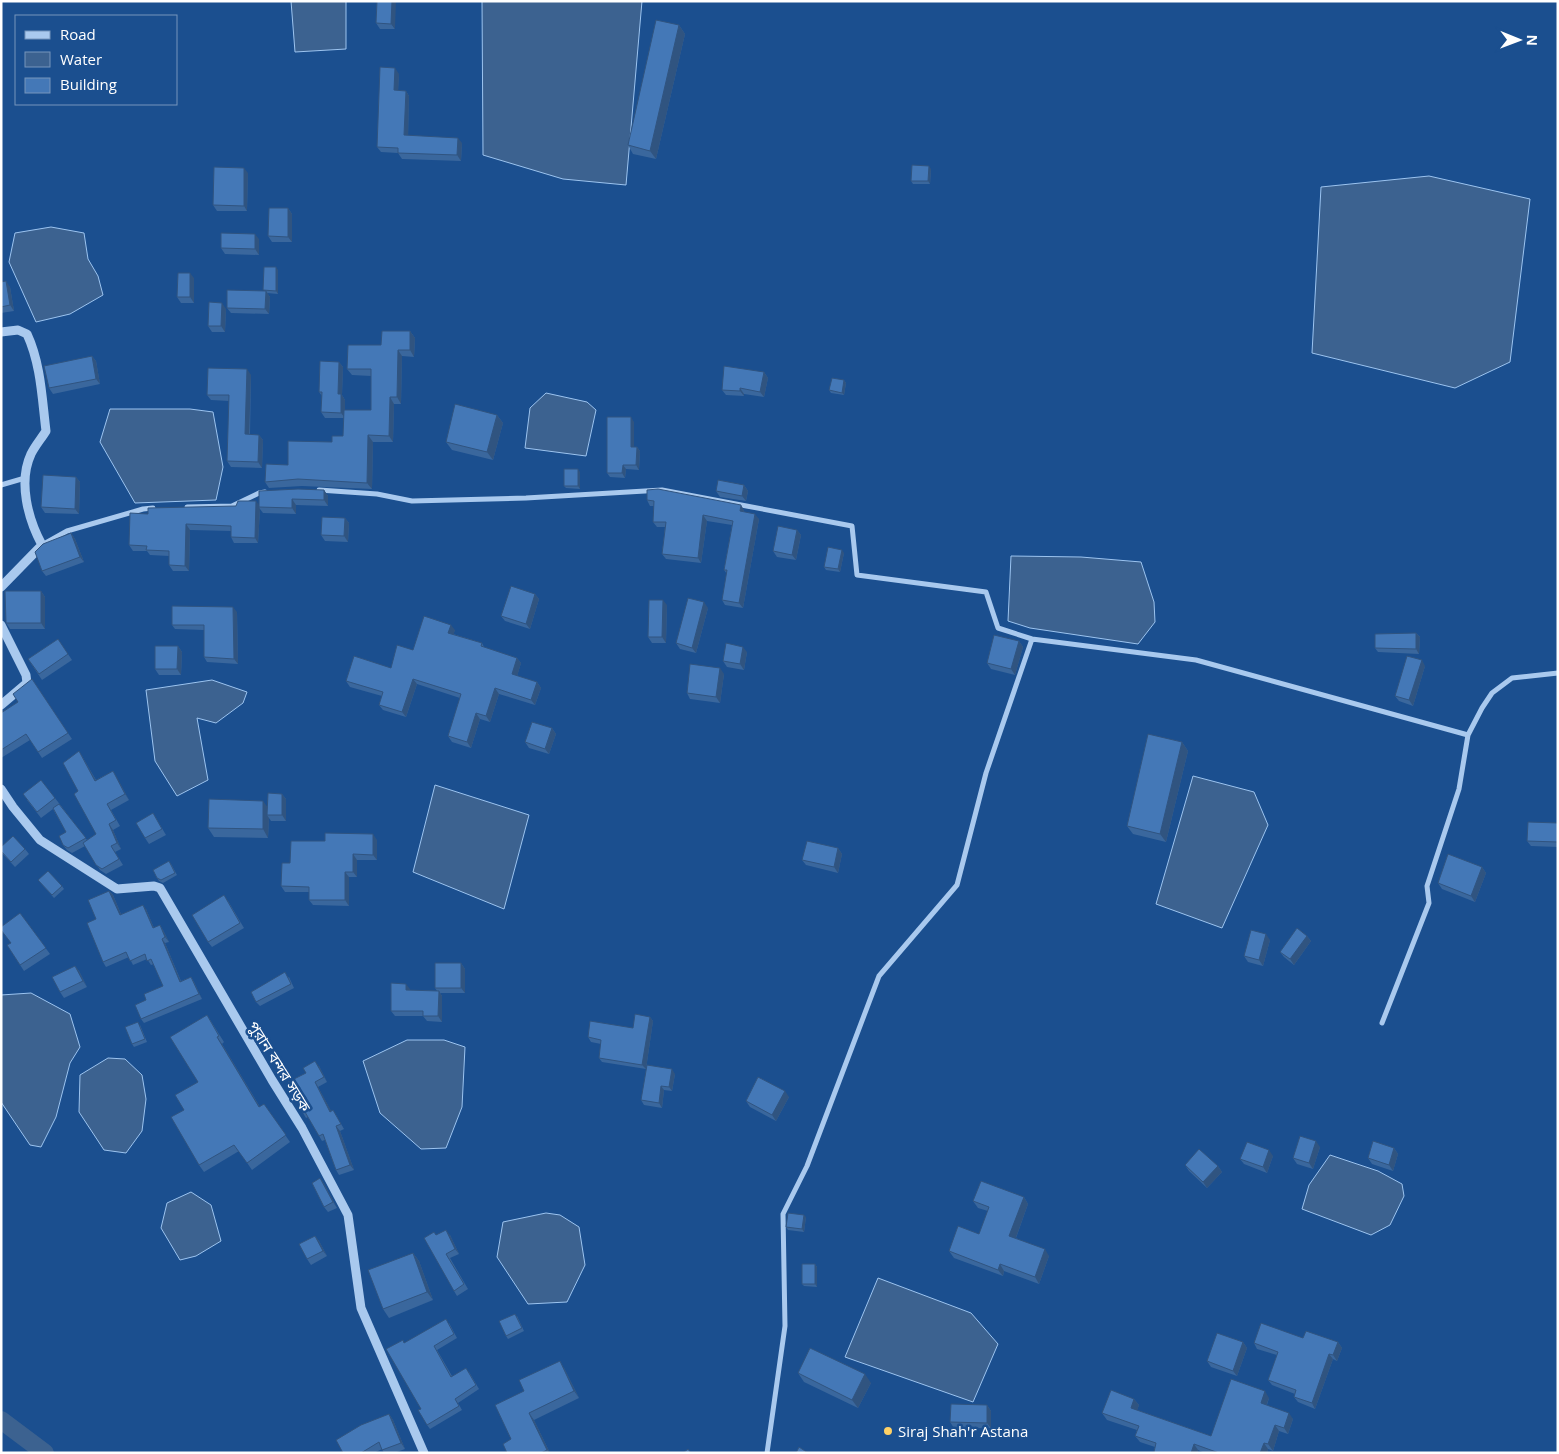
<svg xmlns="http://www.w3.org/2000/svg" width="1559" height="1454" font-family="'Open Sans','Noto Sans Bengali',sans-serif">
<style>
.water{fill:#3c6290;stroke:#9cc4f0}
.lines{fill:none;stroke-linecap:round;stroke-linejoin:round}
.canal{stroke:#3c6290;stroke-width:18}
.minor{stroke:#a9c9ee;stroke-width:5}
.tertiary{stroke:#a9c9ee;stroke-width:9}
.wall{fill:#3a679d}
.shaded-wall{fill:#305480}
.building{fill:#4478b7;stroke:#305480}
.poi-dot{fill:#ffd166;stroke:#1b4f8f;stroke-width:2}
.labels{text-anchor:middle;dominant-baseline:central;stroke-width:5;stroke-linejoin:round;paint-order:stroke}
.street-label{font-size:15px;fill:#fff;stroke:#1b4f8f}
.poi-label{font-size:15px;fill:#fff;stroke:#1b4f8f;text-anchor:start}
</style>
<rect width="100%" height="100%" fill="#1b4f8f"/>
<path class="water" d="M291 1H346V49L295 52Z
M482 1H642L626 185 563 179 483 155Z
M1429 176 1530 199 1510 362 1455 388 1312 353 1321 187Z
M51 227 84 233 88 259 98 276 103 295 70 314 36 322 9 262 15 233Z
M546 393 587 402 596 410 586 456 525 448 530 408Z
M110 409H190L213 412 223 467 216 500 135 503 100 442Z
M1011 556 1081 557 1141 562 1154 602 1155 622 1138 644 1030 628 1008 621Z
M212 680 247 692 243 703 216 723 197 718 208 780 177 796 155 761 146 690Z
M1193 776 1254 792 1268 825 1222 928 1156 904Z
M435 785 529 815 504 909 413 872Z
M31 993 70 1014 80 1047 70 1063 56 1117 41 1147 30 1145 1 1102V995Z
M407 1040H444L465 1047 462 1107 446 1148 421 1149 380 1113 363 1061Z
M108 1058 125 1059 142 1075 146 1099 142 1131 126 1153 104 1150 79 1112 80 1075Z
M1330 1155 1378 1171 1402 1184 1404 1196 1390 1225 1371 1235 1302 1209 1309 1185Z
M191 1192 211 1205 221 1241 196 1256 180 1260 161 1228 167 1203Z
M546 1213 560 1215 579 1227 585 1265 567 1302 528 1304 497 1257 503 1222Z
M878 1278 971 1313 998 1344 973 1402 845 1357Z"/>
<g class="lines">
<path class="canal" d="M1 1420 45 1453"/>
<path class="minor" d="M1 485 25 478
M319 490 377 494 412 501 526 498 662 490 852 526 857 575 986 592 998 628 1032 639 1196 660 1468 735
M187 507 232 506 259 493 265 492
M42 545 67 531 143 509 153 508
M1382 1023 1429 903 1427 886 1459 789 1468 735 1482 708 1492 693 1512 678 1558 673
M767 1453 785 1326 783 1214 807 1166 879 976 957 885 986 773 1032 639"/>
<path class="tertiary" d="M1 332 18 330 27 334C41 364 42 399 46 431 41 439 35 446 31 454 18 482 28 519 42 545L1 587
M1 625 26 675 27 683 1 705
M1 789 13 807 40 840 117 889 154 886 160 888 272 1080 302 1128 348 1215 361 1308 424 1453"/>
</g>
<path class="wall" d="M377 1 395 29H380L376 23Z
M679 25 685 34 656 159 633 154 628 145Z
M399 74 398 90 406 91 409 96 408 136 462 143 461 161 402 159 398 153 381 152 377 147Z
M931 169 930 184H913L911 181Z
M248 173 247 211H217L213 205Z
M288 208 292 214V242H272L268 236Z
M259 239V255L225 254 221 248Z
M278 270V294L267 293 270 297 269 314 231 313 227 308 264 291Z
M194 278V303H181L177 297Z
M1 282 10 287 14 311 1 313Z
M226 309 225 332H212L208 326Z
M410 331 415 338 414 357 402 356 401 404H394L393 442H373L372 489 302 486 269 488 265 482 288 465 332 442 343 436 344 418H325L321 412 322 396 319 392 339 362 343 367 342 395 345 400V410H371V376L352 375 347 369 381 345Z
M92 356 96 361 100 384 53 394 49 388Z
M764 372 768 378 764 397 744 394V396L726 395 722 390Z
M251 375 250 434 259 435 263 440 262 468 231 467 227 461 229 401 211 400 207 395Z
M844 380 846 383 844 395 831 393 829 390Z
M497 415 503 423 493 460 452 450 446 442Z
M634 422V447H637L640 451 639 470 626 469 625 478 610 477 607 473Z
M580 472V489L566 488 564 486Z
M76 477 80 482 79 514 45 513 41 507Z
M744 485 748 491 746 501 720 497 716 491Z
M324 490 328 496V506L296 505V514L263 513 260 509 258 543H234L231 537V531L190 530 189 571H173L169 565V556L150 555 147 551H133L129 545 148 514 259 505Z
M647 490 744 510V512L759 519 743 608 725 605 722 600 727 574 724 570 732 525 707 521 701 563 666 559 662 554 665 527H657L653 522 654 506H650L647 500Z
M345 518 349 523 348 542 325 541 321 535Z
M797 530 801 535 796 560 777 557 773 551Z
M71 533 75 539 84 562 46 576 42 571Z
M844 553 840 572 826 570 824 567Z
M41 591 45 597V629H10L6 623Z
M535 594 539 599 530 629 505 621 501 616Z
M667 605 666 643H652L648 637Z
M708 608 696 653 680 649 676 643Z
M237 612 238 664 207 662 204 657V630L175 629 172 625Z
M455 630 453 634 482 643 484 647 517 658 521 663 517 676 537 682 541 688 535 705 499 694 490 722 480 719 471 748 452 742 448 736 460 698 417 684 406 717 383 710 379 705 382 696 350 687 346 681 391 668 413 650Z
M1416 633 1420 637 1419 654 1378 652 1375 648Z
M58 639 72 660 42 680 28 659Z
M1019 641 1023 647 1015 675 991 669 987 663Z
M178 646 182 652 181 675H159L155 669Z
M747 652 744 670 727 667 723 661Z
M1425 666 1413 706 1399 701 1395 696Z
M724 674 720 703 690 699 687 693Z
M32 679 72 739 42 758 30 740 1 758V713L18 702Z
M552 728 556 734 549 754 529 748 525 742Z
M1182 742 1188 751 1166 842 1133 834 1127 826Z
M79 751 96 780 113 771 129 800 111 810 120 826 113 830 121 849 115 852 123 865 106 874 100 870 85 846 72 853 67 850 63 845 66 832 53 809 41 818 27 800 55 798 87 840 96 834 78 791Z
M282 794 286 799V821H271L269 818 268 838 214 837 208 828 267 806Z
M153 813 166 835 149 844 145 838Z
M1558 823V847L1531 846 1527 841Z
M377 840V860H357V877H349V906L313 905 309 900V892H285L281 886 325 841Z
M1 847 25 849 29 854 15 867 1 852Z
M838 848 842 854 838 873 806 865 802 860Z
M171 864 177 875 163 883 159 881 157 878Z
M1482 867 1486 873 1475 902 1442 889 1438 883Z
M38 880 62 886 64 889 54 898Z
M109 891 113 895 121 914 146 909 154 928 160 925 163 930 169 942 165 943 181 981 191 977 194 982 202 999 144 1023 141 1019 146 1000 163 986 154 964 151 965 147 959 133 965 129 957 106 967 103 962 96 919Z
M228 901 244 928 212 947 208 942Z
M20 913 50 954 24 971 7 945 11 943Z
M1307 936 1311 941 1294 965 1284 957 1280 952Z
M1270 940 1263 966 1248 962 1244 956Z
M461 963 465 969V993H440L442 996V1022L427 1021 423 1016H395L391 1011 410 989V990L437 991 435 988Z
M75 966 79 971 87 987 64 998 60 992Z
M289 977 294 988 260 1006 256 1002Z
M207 1015 224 1042 222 1044 260 1107 264 1104 290 1142 252 1170 239 1151 204 1172 199 1165 184 1110 198 1082Z
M650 1017 653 1021 646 1069 602 1062 599 1058 601 1044 591 1042 588 1037 633 1028Z
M140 1025 147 1042 134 1047 132 1044Z
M319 1066 327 1082 318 1087 331 1111 333 1110 344 1129 340 1131 354 1170 339 1175 336 1170 325 1140 322 1141 308 1117 306 1118 303 1113Z
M675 1074 672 1091 664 1090 662 1108 644 1105 641 1100Z
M789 1097 776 1121 750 1107 746 1101Z
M1320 1147 1313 1169 1297 1164 1293 1158Z
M1394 1148 1398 1154 1393 1171 1372 1164 1368 1158Z
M1273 1156 1267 1173 1244 1164 1240 1159Z
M1185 1165 1218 1166 1222 1172 1207 1188 1189 1171Z
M320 1178 324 1184 337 1208 328 1212 324 1207Z
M1024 1197 1028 1204 1016 1238 1049 1256 1039 1284 1004 1271 1003 1276 954 1258 949 1251 979 1234 988 1211 978 1208 973 1201Z
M806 1217 804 1232 788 1230 786 1227Z
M436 1235H450L459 1254 450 1258 468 1289 457 1296 454 1291Z
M315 1236 319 1241 327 1256 311 1265 307 1259Z
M413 1253 419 1261 433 1300 389 1318 383 1309Z
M815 1264 817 1267V1287L804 1286 802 1284Z
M517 1316 524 1331 508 1339 506 1336Z
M449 1323 457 1338 437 1350 452 1376 469 1372 479 1389 458 1403 462 1410 430 1429 427 1425 421 1409 404 1343Z
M1303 1338 1338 1342 1342 1348 1337 1361 1333 1359 1315 1409 1298 1402 1294 1397 1295 1394 1272 1385 1268 1380 1277 1355 1257 1349 1254 1343Z
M1243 1342 1247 1348 1237 1376 1211 1367 1207 1361Z
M564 1368 579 1398 534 1420 550 1453H507L511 1439 524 1391Z
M798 1373 871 1383 858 1408 804 1382Z
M1269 1398 1267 1405 1293 1419 1288 1434 1279 1431 1273 1451 1268 1449 1267 1453H1205L1198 1450 1197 1453H1154V1452L1155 1447 1140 1442 1135 1436 1137 1430 1107 1420 1102 1413 1134 1399 1139 1405 1137 1410 1211 1436Z
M987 1405 991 1411V1428H954L950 1422Z
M389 1414 393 1420 405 1449 394 1453H384L382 1449 374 1453H343Z"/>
<path class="shaded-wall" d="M392 1H396L395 29 391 24Z
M679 25 685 34 656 159 650 151Z
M395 68 399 74 398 96 394 90Z
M406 91 409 96 408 141 404 135Z
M458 138 462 143 461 161 457 155Z
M929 166 931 169 930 184 928 181Z
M244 168 248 173 247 211 244 206Z
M288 208 292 214V242L288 237Z
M255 234 259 239V255L255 249Z
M276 267 278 270V294L276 291Z
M190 273 194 278V303L190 297Z
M6 281 10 287 14 311 10 305Z
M266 291 270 297 269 314 265 309Z
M222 303 226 309 225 332 221 326Z
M410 331 415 338 414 357 410 350Z
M398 350 402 356 401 404 397 397Z
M92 356 96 361 100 384 96 379Z
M339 362 343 367 342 395 345 400V418L341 413 338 394Z
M247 369 251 375 249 440 245 434Z
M764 372 768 378 764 397 760 392Z
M844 380 846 383 844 395 842 393Z
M740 388 744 394V396L740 391Z
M390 397 394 404 393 442 389 436Z
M497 415 503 423 493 460 487 452Z
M631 417 634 422V451L631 447Z
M259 435 263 440 262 468 258 462Z
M368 435 373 442 372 489 367 483Z
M637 447 640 451 639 470 636 465Z
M623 465 626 469 625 478 622 473Z
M578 469 580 472V489L578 486Z
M76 477 80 482 79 514 75 509Z
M744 485 748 491 746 501 742 496Z
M324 490 328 496V506L324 500Z
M292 499 296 505V514L292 508Z
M256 501 260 506 259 507 260 509 258 543 255 538Z
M741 505 744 510 743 516 740 511Z
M755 514 759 519 743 608 739 603Z
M703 515 707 521 701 563 698 558Z
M345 518 349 523 348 542 344 536Z
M186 524 190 530 189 571 185 566Z
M797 530 801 535 796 560 792 555Z
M71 533 75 539 84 562 80 557Z
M842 550 844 553 840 572 838 569Z
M41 591 45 597V629L41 623Z
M535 594 539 599 530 629 526 624Z
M663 600 667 605 666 643 662 637Z
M704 602 708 608 696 653 692 648Z
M233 607 237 612 238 664 234 659Z
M451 625 455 630 452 639 448 633Z
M1416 633 1420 637 1419 654 1416 649Z
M1019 641 1023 647 1015 675 1011 669Z
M178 646 182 652 181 675 177 669Z
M743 647 747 652 744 670 740 664Z
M517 658 521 663 516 680 512 674Z
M1422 660 1425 666 1413 706 1409 700Z
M720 668 724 674 720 703 716 697Z
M413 679 417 684 406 717 402 712Z
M537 682 541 688 535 705 531 700Z
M495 688 499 694 490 722 486 716Z
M476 713 480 719 471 748 467 742Z
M552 728 556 734 549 754 545 749Z
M1182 742 1188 751 1166 842 1160 834Z
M79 751 82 756 99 786 95 781Z
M113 771 117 777 129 800 125 794Z
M282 794 286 799V821L282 815Z
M263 801 269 809 267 815 269 818 268 838 263 829Z
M109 824 113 830 121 849 117 843Z
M373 834 377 840V860L373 855Z
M838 848 842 854 838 873 834 867Z
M353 854 357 860V877L353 872Z
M1482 867 1486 873 1475 902 1471 896Z
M345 872 349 877V906L345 900Z
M109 891 113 895 123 919 120 915Z
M143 905 146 909 156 933 153 928Z
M160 925 163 930 169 942 165 937Z
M1266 934 1270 940 1263 966 1259 960Z
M1307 936 1311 941 1294 965 1290 959Z
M162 939 165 943 183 987 180 982Z
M461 963 465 969V993L461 988Z
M75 966 79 971 87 987 83 981Z
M191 977 194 982 202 999 199 994Z
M406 984 410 989V996L406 990Z
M439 991 442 996V1022L438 1016Z
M650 1017 653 1021 646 1069 642 1065Z
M217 1037 222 1044 264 1114 259 1107Z
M315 1061 319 1066 327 1082 324 1077Z
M672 1069 675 1074 672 1091 669 1087Z
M315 1082 318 1087 334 1116 330 1112Z
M661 1086 664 1090 662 1108 659 1103Z
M785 1091 789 1097 776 1121 772 1115Z
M336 1126 340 1131 354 1170 350 1165Z
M1316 1141 1320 1147 1313 1169 1309 1163Z
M1394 1148 1398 1154 1393 1171 1389 1165Z
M1269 1150 1273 1156 1267 1173 1263 1167Z
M1218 1166 1222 1172 1207 1188 1203 1182Z
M320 1178 324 1184 337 1208 333 1202Z
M1024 1197 1028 1204 1014 1243 1009 1236Z
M804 1215 806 1217 804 1232 802 1229Z
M446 1230 450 1235 459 1254 455 1249Z
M315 1236 319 1241 327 1256 323 1251Z
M1045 1249 1049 1256 1039 1284 1035 1277Z
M413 1253 419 1261 433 1300 427 1292Z
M815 1264 817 1267V1287L815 1284Z
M1000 1264 1004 1271 1003 1276 998 1270Z
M1243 1342 1247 1348 1237 1376 1233 1371Z
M1338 1342 1342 1348 1337 1361 1333 1355Z
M1329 1354 1333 1359 1315 1409 1312 1403Z
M560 1361 564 1368 579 1398 574 1391Z
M865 1374 871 1383 858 1408 852 1400Z
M1265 1391 1269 1398 1265 1409 1261 1403Z
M1134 1399 1139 1405 1136 1414 1131 1408Z
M987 1405 991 1411V1428L987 1423Z
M529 1413 534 1420 550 1453 547 1450Z
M1289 1413 1293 1419 1288 1434 1284 1428Z
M389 1414 393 1420 405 1449 401 1443Z
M1275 1425 1279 1431 1273 1451 1268 1444Z
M1264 1443 1268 1449 1267 1453H1260Z
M1194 1444 1198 1450 1197 1453H1191Z"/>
<path class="building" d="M377 1H392L391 24 376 23Z
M656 20 679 25 650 151 628 145Z
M380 67 395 68 394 90 406 91 404 135 458 138 457 155 398 153V148L377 147Z
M912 165 929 166 928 181H911Z
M214 167 244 168V206L213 205Z
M269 208H288V237L268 236Z
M221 233 255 234V249L221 248Z
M264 267H276V291L263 290Z
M178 273H190V297H177Z
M6 281 10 305 1 307V282Z
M227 290 266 291 265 309 227 308Z
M209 302 222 303 221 326H208Z
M382 331H410V350H398L397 397H390L389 436 368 435 367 483 298 479 265 482 266 464 288 465V441L332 442V436H343L344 410H371V369H347L348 345H381Z
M92 356 96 379 49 388 44 366Z
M320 361 339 362 338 394H341V413L321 412 322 392H319Z
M724 366 764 372 760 392 740 388V391L722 390Z
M208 368 247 369 245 434 259 435 258 462 227 461 229 395H207Z
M832 378 844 380 842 393 829 390Z
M455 404 497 415 487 452 446 442Z
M607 417H631V447H637L636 465H623L622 473H607Z
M564 469H578V486H564Z
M43 475 76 477 75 509 41 507Z
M718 480 744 485 742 496 716 491Z
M298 489 324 490V500L292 499V508L259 507V491Z
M658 489 741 505 740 511 755 514 739 603 722 600 727 570H724L733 521 703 515 698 558 662 554 666 522H653L654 501 647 500V490Z
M238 501H256L255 538 231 537V526L186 524 185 566 169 565V551L146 550 147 546 129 545 130 513 148 514V508L236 506Z
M322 517 345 518 344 536 321 535Z
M778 526 797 530 792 555 773 551Z
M71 533 80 557 42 571 35 552 43 544Z
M828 547 842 550 838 569 824 567Z
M511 586 535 594 526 624 501 616Z
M5 591H41V623H6Z
M688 598 704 602 692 648 676 643Z
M649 600H663L662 637H648Z
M172 606 233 607 234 659 204 657V625H172Z
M424 616 451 625 448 633 482 643 481 646 517 658 512 674 537 682 531 700 495 688 486 716 476 713 467 742 448 736 461 694 413 679 402 712 379 705 383 692 346 681 354 656 391 668 397 645 413 650Z
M1416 633V649L1375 648V634Z
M994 635 1019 641 1011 669 987 663Z
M58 639 68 654 39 674 28 659Z
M726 643 743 647 740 664 723 661Z
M155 646H178L177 669H155Z
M1407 656 1422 660 1409 700 1395 696Z
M690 664 720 668 716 697 687 693Z
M32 679 68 733 38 752 26 734 1 750V713L18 702 13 694Z
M532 722 552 728 545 749 525 742Z
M1148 734 1182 742 1160 834 1127 826Z
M79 751 95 781 113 771 125 794 107 804 116 820 109 824 117 843 111 846 119 859 102 869 96 865 83 843 96 834 74 794 78 791 63 763Z
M41 780 55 798 37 812 23 794Z
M268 793 282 794V815H267Z
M209 799 263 801V829L208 828Z
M59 804 86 838 68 848 63 845 59 836 66 832 53 808Z
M153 813 162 829 145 838 136 823Z
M1528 822 1558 823V842L1527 841Z
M325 833 373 834V855L353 854V872H345V900H309V887L281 886 282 863H290L291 841H325Z
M13 836 25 849 11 862 1 851V847Z
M807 841 838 848 834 867 802 860Z
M1448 854 1482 867 1471 896 1438 883Z
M169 861 175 873 161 880 157 878 153 870Z
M48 871 62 886 52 895 38 880Z
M109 891 120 915 143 905 153 928 160 925 165 937 162 939 180 982 191 977 199 994 141 1019 135 1005 146 1000 144 994 163 986 151 959 147 961 145 954 130 961 126 952 103 962 87 923 96 919 88 900Z
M224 895 240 923 208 942 192 915Z
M20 913 46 948 20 965 7 945 11 943 1 930V927Z
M1297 928 1307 936 1290 959 1280 952Z
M1251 930 1266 934 1259 960 1244 956Z
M435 963H461V988H435Z
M75 966 83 981 60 992 52 977Z
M285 972 291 984 256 1002 251 992Z
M391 983 406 984V990L439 991 438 1016H423V1011H391Z
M635 1014 650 1017 642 1065 599 1058 601 1040 588 1037 590 1021 633 1028Z
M207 1015 219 1036 217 1037 259 1107 264 1104 286 1135 247 1163 234 1145 199 1165 171 1117 184 1110 175 1095 198 1082 170 1037Z
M138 1022 145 1039 132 1044 125 1027Z
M315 1061 324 1077 315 1082 330 1112 333 1110 341 1124 336 1126 350 1165 336 1170 323 1134 319 1136 305 1112 303 1113 288 1082 306 1073 303 1068Z
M647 1065 672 1069 669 1087 661 1086 659 1103 641 1100Z
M758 1077 785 1091 772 1115 746 1101Z
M1300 1136 1316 1141 1309 1163 1293 1158Z
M1373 1141 1394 1148 1389 1165 1368 1158Z
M1247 1142 1269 1150 1263 1167 1240 1159Z
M1199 1149 1218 1166 1203 1182 1185 1165Z
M320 1178 333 1202 324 1207 312 1183Z
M981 1181 1024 1197 1009 1236 1045 1249 1035 1277 1000 1264 998 1270 949 1251 958 1226 979 1234 989 1207 973 1201Z
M788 1213 804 1215 802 1229 786 1227Z
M446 1230 455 1249 446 1254 464 1284 454 1291 424 1238 434 1232 436 1235Z
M315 1236 323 1251 307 1259 299 1244Z
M413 1253 427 1292 383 1309 368 1270Z
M802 1264H815V1284H802Z
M515 1314 522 1328 506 1336 499 1321Z
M446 1319 454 1334 434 1346 451 1377 466 1368 476 1385 455 1399 459 1406 427 1425 418 1410 421 1409 386 1349 403 1340 404 1343Z
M1261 1323 1303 1338 1306 1331 1338 1342 1333 1355 1329 1354 1312 1403 1294 1397 1296 1390 1268 1380 1278 1352 1254 1343Z
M1217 1333 1243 1342 1233 1371 1207 1361Z
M810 1348 865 1374 852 1400 798 1373Z
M560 1361 574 1391 529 1413 547 1450 541 1453H507L503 1444 511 1439 495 1405 524 1391 519 1380Z
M1231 1379 1265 1391 1261 1403 1289 1413 1284 1428 1275 1425 1268 1444 1264 1443 1260 1453H1219L1194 1444 1191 1453H1157L1154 1452 1156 1443 1135 1436 1139 1426 1102 1413 1111 1390 1134 1399 1131 1408 1211 1436Z
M951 1404 987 1405V1423L950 1422Z
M389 1414 401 1443 382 1450 379 1442 361 1453H343L336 1440 361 1425Z
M799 1447 808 1453H796Z
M688 1449 691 1453H683Z"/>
<circle class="poi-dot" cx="888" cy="1431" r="5"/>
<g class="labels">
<g class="street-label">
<text transform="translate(280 1066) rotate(58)">পুরান বন্দর সড়ক</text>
</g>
<g class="poi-label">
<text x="898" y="1431">Siraj Shah'r Astana</text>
</g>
</g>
<rect width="1559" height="1454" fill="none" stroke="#ffffff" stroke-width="5"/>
<rect x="15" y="15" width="162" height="90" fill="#1b4f8f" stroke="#7695bc"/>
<rect x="25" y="31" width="25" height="8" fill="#a9c9ee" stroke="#7695bc"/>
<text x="60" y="40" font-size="15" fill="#ffffff">Road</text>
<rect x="25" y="52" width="25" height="15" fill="#3c6290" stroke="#7695bc"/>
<text x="60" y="65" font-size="15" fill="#ffffff">Water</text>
<rect x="25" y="78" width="25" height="15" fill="#4478b7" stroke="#7695bc"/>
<text x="60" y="90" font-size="15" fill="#ffffff">Building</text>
<g transform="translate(1519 40) rotate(91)" stroke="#1b4f8f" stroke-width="4" paint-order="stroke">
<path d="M0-4L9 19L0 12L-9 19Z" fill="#ffffff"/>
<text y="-8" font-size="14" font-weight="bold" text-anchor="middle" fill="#ffffff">N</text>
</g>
</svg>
